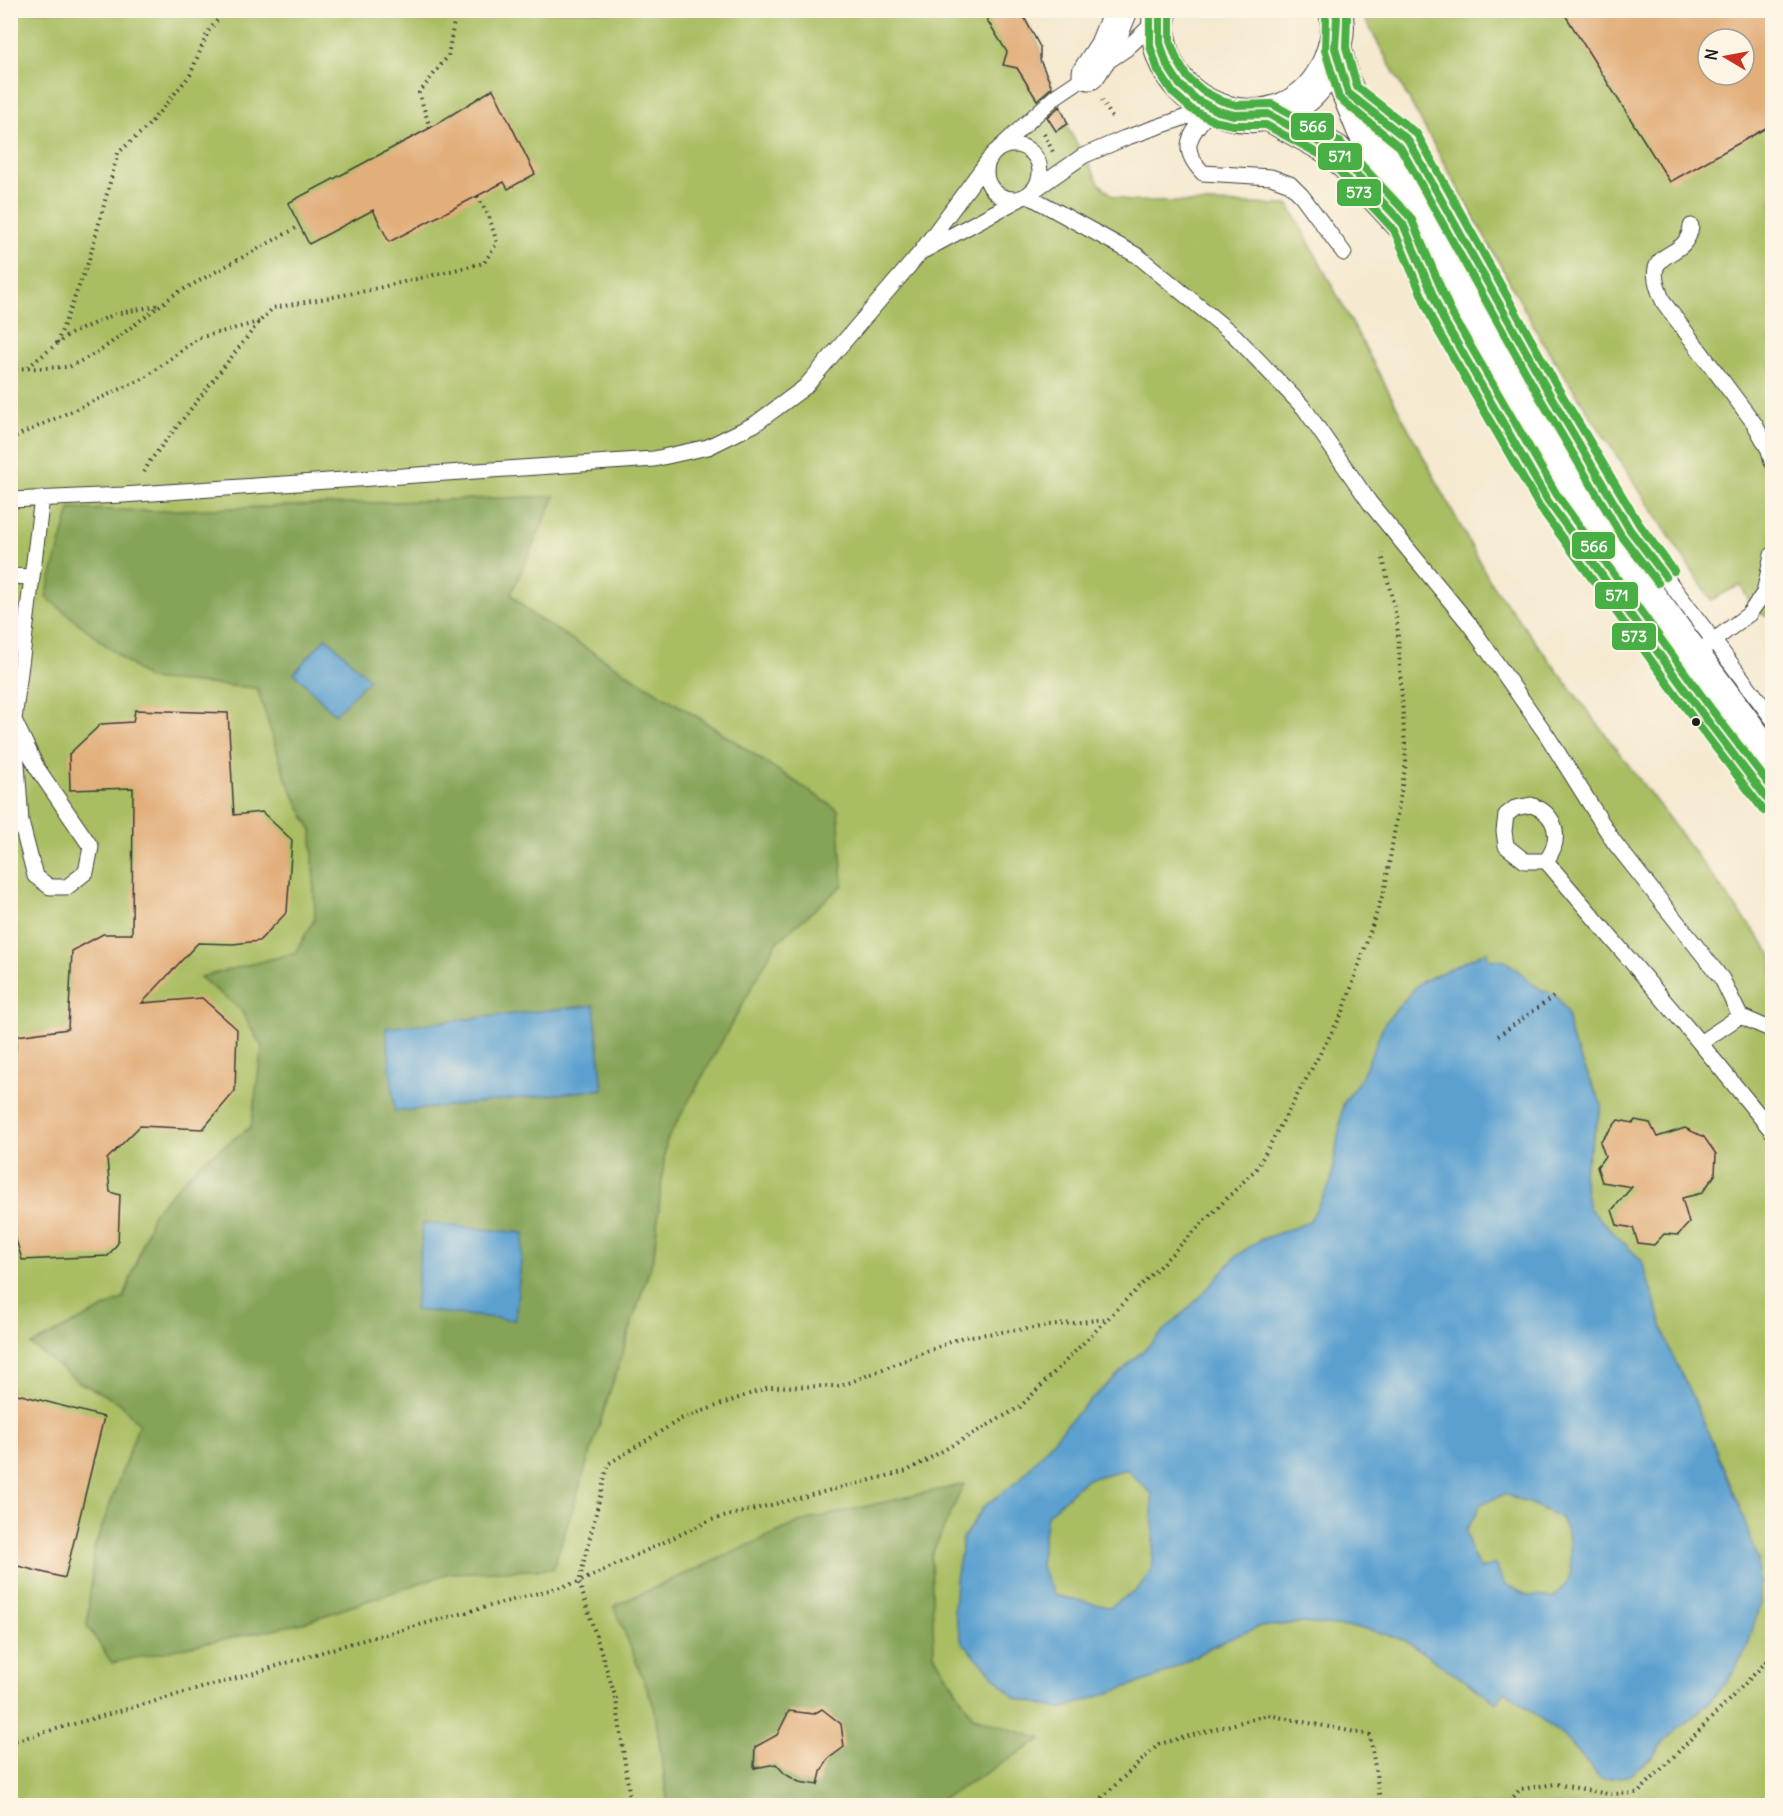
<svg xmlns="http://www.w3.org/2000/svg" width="1783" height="1816" font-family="Delius,sans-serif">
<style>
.green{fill:#a9bd62;stroke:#626c3f;stroke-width:1.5;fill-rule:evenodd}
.forest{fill:#86a458;stroke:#51603a;stroke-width:1.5}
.water{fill:#5ba0d0;stroke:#3c5e76;stroke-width:1.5;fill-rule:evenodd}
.building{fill:#e2ae7a;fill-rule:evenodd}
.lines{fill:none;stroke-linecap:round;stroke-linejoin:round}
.lane-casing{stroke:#3d3b37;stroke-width:17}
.primary-casing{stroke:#3d3b37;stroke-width:35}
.path{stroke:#3d3b37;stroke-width:4;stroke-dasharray:1.5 4.5;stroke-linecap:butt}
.lane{stroke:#fff;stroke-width:15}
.primary{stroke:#fff;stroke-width:33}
.bus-1-casing{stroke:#fcf5e5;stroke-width:12}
.bus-2-casing{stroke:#fcf5e5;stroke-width:12}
.bus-3-casing{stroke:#fcf5e5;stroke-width:12}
.bus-1{stroke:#48af45;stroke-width:8}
.bus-2{stroke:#48af45;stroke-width:8}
.bus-3{stroke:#48af45;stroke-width:8}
.bus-dot{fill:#1c1c1c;stroke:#fcf5e5;stroke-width:2}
.line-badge{stroke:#fcf5e5;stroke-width:2}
.badge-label{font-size:16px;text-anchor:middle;font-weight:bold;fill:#fff}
</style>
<rect width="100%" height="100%" fill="#fcf5e5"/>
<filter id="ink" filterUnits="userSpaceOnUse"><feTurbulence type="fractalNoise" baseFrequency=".0167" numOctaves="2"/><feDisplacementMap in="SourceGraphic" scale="12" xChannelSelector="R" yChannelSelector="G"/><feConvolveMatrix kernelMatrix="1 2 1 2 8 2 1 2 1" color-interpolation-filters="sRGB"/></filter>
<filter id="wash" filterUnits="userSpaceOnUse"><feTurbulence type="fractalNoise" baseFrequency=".008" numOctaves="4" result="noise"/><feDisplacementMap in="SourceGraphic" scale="24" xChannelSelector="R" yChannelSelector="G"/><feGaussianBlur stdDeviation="1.35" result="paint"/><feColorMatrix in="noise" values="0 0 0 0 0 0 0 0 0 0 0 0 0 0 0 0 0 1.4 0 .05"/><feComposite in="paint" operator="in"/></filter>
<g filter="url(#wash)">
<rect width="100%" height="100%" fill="#f5e9cf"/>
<path class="green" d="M1372 10 1772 11V618L1756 612 1740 585 1711 600 1542 341 1363 16ZM1708 39H1744V75H1708Z
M11 11H1020L1040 47V60L1066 120 1065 123 1100 184 1113 196 1130 201 1289 205 1491 583 1772 955V1805L11 1806Z"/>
<path class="forest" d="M555 496 511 594 534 616 699 718 838 810 843 885 777 942 666 1142 654 1255 553 1569 449 1573 302 1623 112 1663 87 1626 94 1549 139 1424 120 1403 79 1382 31 1345 124 1298 153 1213 201 1162 251 1127 262 1047 240 1009 200 977 295 953 315 918 312 831 286 779 257 688 148 679 46 597 70 509 155 511Z
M964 1484 931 1556 934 1655 973 1717 1042 1739 933 1805H668L654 1706 614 1606 802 1521Z"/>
<path class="water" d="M326 637 369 679 335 714 294 673Z
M1487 951 1488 959 1506 961 1540 989 1556 995 1567 1012 1571 1038 1602 1105 1583 1174 1589 1208 1642 1261 1670 1350 1693 1397 1738 1502 1758 1559 1760 1603 1747 1649 1728 1681 1699 1712 1664 1741 1653 1757 1628 1776 1601 1779 1564 1737 1505 1691 1497 1703 1404 1640 1367 1629 1302 1623 1258 1627 1215 1645 1157 1677 1061 1709 1015 1698 962 1642 954 1611 956 1580 963 1538 984 1506 1018 1481 1074 1416 1200 1297 1236 1256 1260 1240 1309 1222 1331 1182 1343 1104 1362 1076 1384 1024 1419 983ZM1126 1469 1152 1494 1153 1548 1151 1571 1136 1591 1109 1607 1054 1595 1040 1564 1047 1515 1085 1480ZM1505 1494 1529 1503 1561 1518 1569 1538 1571 1576 1555 1597 1529 1596 1504 1584 1495 1564 1481 1569 1472 1554 1466 1531 1481 1504Z
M594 1005 603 1089 395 1112 386 1028Z
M423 1223 524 1233 515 1320 415 1310Z"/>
<g id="blocks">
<path class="building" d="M998 10H1020L1040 47V60L1052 87 1037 100 1017 68 1003 65 1007 52 987 20Z
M1562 10H1773V124L1670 182ZM1708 39H1744V75H1708Z
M493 89 535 174 508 189 504 182 389 242 373 210 309 244 288 203 430 128Z
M1060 106 1068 124 1056 131 1047 117Z
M135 710 228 713 234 815 262 812 292 840 287 912 259 941 233 944 198 943 142 1003 202 998 237 1029 235 1091 203 1129 140 1126 107 1159 110 1192 120 1195 118 1243 108 1256 22 1260 10 1219V1113L17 1036 68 1029 72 951 103 934H132L133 788 70 790 69 754 101 724 133 722Z
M1618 1120 1633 1123 1635 1120 1650 1123 1657 1137 1685 1128 1704 1137 1716 1154 1715 1175 1702 1193 1682 1198 1689 1223 1678 1235 1664 1234 1654 1245 1638 1243 1633 1228 1617 1225 1612 1210 1632 1187 1602 1182 1597 1167 1605 1156 1600 1142Z
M10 1392 104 1417 65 1578 10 1564Z
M822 1709 841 1724 844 1747 828 1759 821 1772 818 1785 799 1782 785 1774 776 1764 754 1768 755 1747 777 1735 789 1711 814 1714Z"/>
</g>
</g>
<g filter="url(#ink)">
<use href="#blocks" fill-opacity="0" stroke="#3d3b37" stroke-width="1.5"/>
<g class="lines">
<g class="lane-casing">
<path id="lane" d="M1359 102 1408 140 1549 393 1630 530 1772 718
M1208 113C1189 137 1179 148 1203 173L1271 177 1290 184 1302 196 1344 253
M986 172a27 27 0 1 1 54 0a27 27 0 1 1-54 0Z
M1027 195 1138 256 1235 336 1304 408 1370 503 1470 625 1548 737 1614 842 1722 979 1740 1016 1772 1030
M1691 226C1687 265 1635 243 1664 303L1754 423 1769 450 1772 462
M1413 249 1443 319 1548 501 1704 716 1772 805
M925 250 1027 195 1083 156 1125 138 1186 117 1212 112
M10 500 123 495 654 459 708 447 755 424 805 387 920 253 993 154 1056 96 1126 49 1158 19
M10 576 31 577
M1705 647 1749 614 1764 593 1772 555
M14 720 37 768 91 847 86 872 67 887H50L35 876 21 822 14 720 42 498
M1531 805C1558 814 1562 840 1546 861H1525L1506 846 1504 831 1506 815 1515 808Z
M1546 861 1700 1043 1740 1016
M1700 1043 1772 1131"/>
</g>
<g class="primary-casing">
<path id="primary" d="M1160 10C1142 115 1292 159 1330 60 1336 45 1340 26 1335 10
M1335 48 1343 80 1364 131 1436 236 1516 390 1561 468 1607 540 1772 761
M1089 73 1106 47 1121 10
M1268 114 1335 151 1403 224 1421 250"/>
</g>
<path class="path" d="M1102 100 1113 119
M430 128 419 93 448 56 456 10
M1044 134 1053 152
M57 343 89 260 118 153 147 127 190 75 208 32 225 10
M28 367 68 335 115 314 160 305
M10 369 69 367 100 351 175 294 298 227
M10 439 145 378 198 338 259 322
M144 472 150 461 259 322 273 308 365 291 484 263 497 243 489 216 477 196
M1498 1036 1556 995
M10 1742 251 1674 345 1645 579 1582 711 1520 907 1471 1020 1407 1257 1168 1343 1012 1385 888 1406 762 1397 621 1382 554
M631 1806 616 1699 579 1582 608 1464 681 1419 769 1387 841 1386 963 1337 1104 1319
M1093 1806 1159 1744 1268 1715 1370 1735 1381 1806
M1506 1806 1520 1789 1556 1784 1608 1794 1638 1793 1772 1656"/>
<use href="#lane" class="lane"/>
<use href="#primary" class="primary"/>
<g class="bus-1-casing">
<path id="bus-1" d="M1160 10V43L1167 65 1180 85 1197 100 1218 111 1234 115 1268 114 1335 151 1403 224 1443 319 1548 501 1704 716 1772 805
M1335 10 1337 18 1335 48 1348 93 1408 140 1549 393 1630 530 1666 577"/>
</g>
<g class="bus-2-casing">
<path id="bus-2" d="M1150 10V46L1158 70 1173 93 1191 109 1214 121 1233 125H1266L1328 159 1394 230 1434 324 1539 506 1696 722 1764 811
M1325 13 1326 19 1325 50 1339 98 1400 147 1540 398 1621 535 1658 583"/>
</g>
<g class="bus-3-casing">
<path id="bus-3" d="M1170 10V41L1177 60 1188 78 1203 91 1222 101 1236 105 1272 104 1340 142 1411 218 1452 314 1557 495 1712 710 1772 788
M1346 10 1347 18 1346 47 1357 87 1417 134 1558 388 1639 524 1674 571"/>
</g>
<use href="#bus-1" class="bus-1"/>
<use href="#bus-2" class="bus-2"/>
<use href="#bus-3" class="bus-3"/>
</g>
</g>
<circle class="bus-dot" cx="1696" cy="722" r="5"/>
<g class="line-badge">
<rect x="1290" y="112" width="45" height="29" rx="6" fill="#48af45"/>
<rect x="1317" y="142" width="46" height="29" rx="6" fill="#48af45"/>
<rect x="1336" y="178" width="46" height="29" rx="6" fill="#48af45"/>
<rect x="1571" y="531" width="45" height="29" rx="6" fill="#48af45"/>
<rect x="1594" y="581" width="45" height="29" rx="6" fill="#48af45"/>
<rect x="1611" y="622" width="46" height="29" rx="6" fill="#48af45"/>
</g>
<g class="badge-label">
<text x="1313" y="132">566</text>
<text x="1340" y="162">571</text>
<text x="1359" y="198">573</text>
<text x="1594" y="552">566</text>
<text x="1617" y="601">571</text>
<text x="1634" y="642">573</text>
</g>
<rect width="1783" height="1816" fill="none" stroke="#fcf5e5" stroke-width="36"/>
<g transform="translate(1726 57) rotate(280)"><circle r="28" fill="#fcf5e5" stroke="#a29e95" stroke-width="1.5"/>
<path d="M0-4.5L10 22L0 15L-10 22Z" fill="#c8321e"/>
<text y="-9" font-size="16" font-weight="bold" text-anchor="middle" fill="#1c1c1c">N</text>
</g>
</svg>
